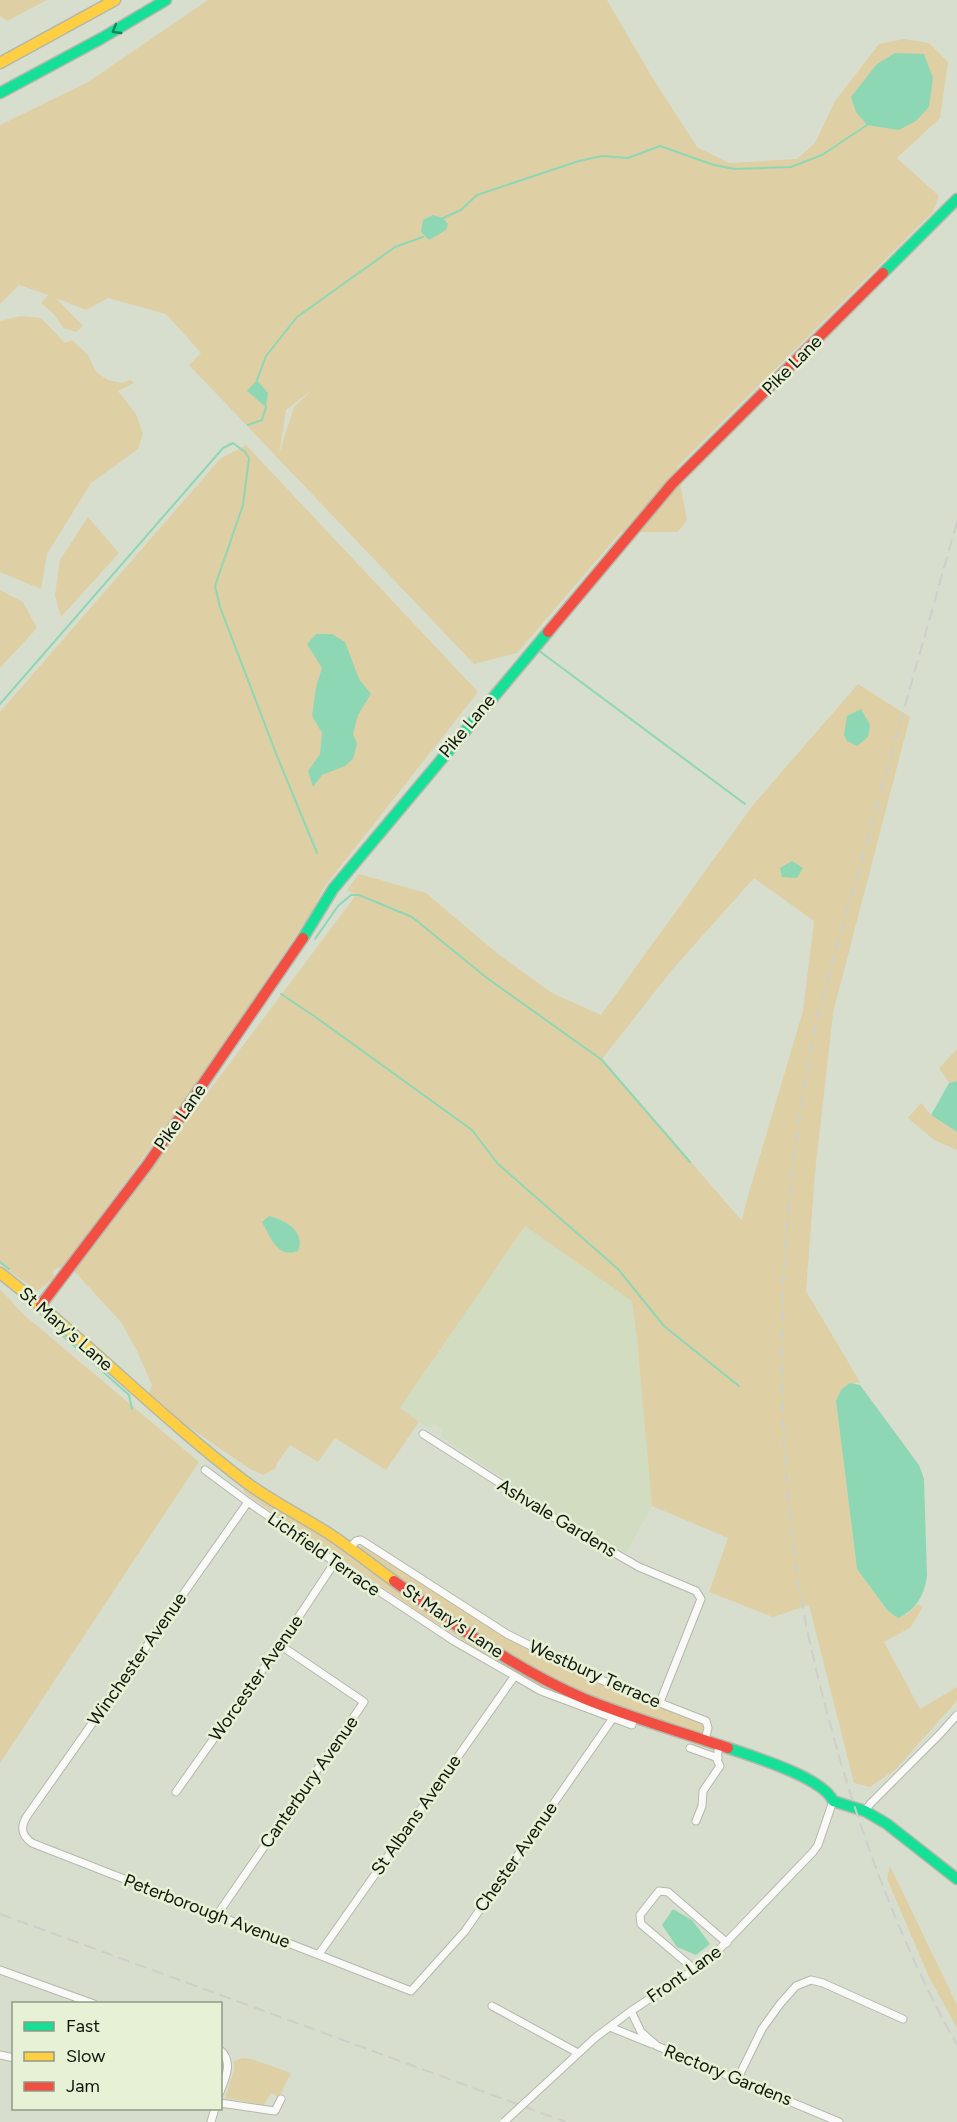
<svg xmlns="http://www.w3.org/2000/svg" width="957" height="2122" font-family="Figtree,sans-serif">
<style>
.built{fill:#d2dcc1}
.green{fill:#dfcfa4;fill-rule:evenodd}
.water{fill:#8ed7b5}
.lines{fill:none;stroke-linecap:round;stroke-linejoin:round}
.stream{stroke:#8ed7b5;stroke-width:2}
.street-casing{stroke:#b3b8ab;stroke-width:9}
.fast-casing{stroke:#b3b8ab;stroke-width:13}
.slow-casing{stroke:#b3b8ab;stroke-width:13}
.jam-casing{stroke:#b3b8ab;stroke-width:13}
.street{stroke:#f9faf8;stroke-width:7}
.fast{stroke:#16e098;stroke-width:10}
.slow{stroke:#ffcf43;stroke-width:10}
.jam{stroke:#f24e42;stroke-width:10}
.rail{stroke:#cdcfcb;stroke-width:2;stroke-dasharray:12 6;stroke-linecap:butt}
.street-bridge-casing{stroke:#b3b8ab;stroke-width:9;stroke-linecap:butt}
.street-bridge{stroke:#f9faf8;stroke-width:7}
.oneway{stroke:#148559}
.labels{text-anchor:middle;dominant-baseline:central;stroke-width:5;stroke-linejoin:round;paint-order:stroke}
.street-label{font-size:18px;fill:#11150b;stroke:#e7f1d5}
</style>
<rect width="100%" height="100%" fill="#d8dece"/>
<path class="built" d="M525 1226 632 1301 637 1339 652 1506 626 1553 567 1520 441 1437 443 1430 434 1424 429 1429 400 1408Z"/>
<path class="green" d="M0 0H47L7 21 0 16Z
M208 0H607L652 77 697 147 729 163 797 159 815 143 835 101 879 44 904 39 929 43 948 62 940 118 897 158 939 196 933 212 677 467 687 520 678 532H621L517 653 474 664 189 365 201 353 166 314 108 298 86 310 56 298 83 326 76 332 63 328 54 314 41 303 48 295 19 285 0 304V125L88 82ZM313 389 294 407 279 454 286 410Z
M21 316 41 318 65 343 72 340 88 355 96 372 108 380 122 383 130 380 134 383 118 391 136 414 143 434 138 449 91 483 47 554 41 589 0 572V321Z
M246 445 478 692 325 886 311 913 188 1097 62 1268H57L53 1271 54 1278 37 1291 0 1264V712L220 459Z
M88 517 119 553 61 617 55 595 60 560Z
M0 590 23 602 37 628 0 668Z
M858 684 910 717 833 1013 815 1173 806 1291 860 1382C846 1384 841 1389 836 1401L857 1569 888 1611 906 1615 917 1605 923 1606 911 1627 884 1642 920 1709 957 1687V1700L954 1704 896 1769 870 1787 854 1783 809 1605 773 1617 709 1592 728 1538 652 1506 637 1339 632 1301 525 1226 400 1408 419 1422 386 1470 335 1438 318 1462 290 1445 277 1463 276 1468 263 1475 250 1469 177 1419 148 1395 152 1385 138 1353 121 1322 74 1271 356 895 347 890 359 874 426 893 498 954 552 993 601 1015 753 805ZM754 878 814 921 803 1011 745 1206 742 1221 602 1059 672 970Z
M957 1049V1081L949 1083 939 1068Z
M921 1103 931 1115 957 1132V1150L934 1140 908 1118Z
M0 1289 23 1314 199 1462 0 1763Z
M245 1488 346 1550 478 1645 544 1686 543 1688 529 1681 425 1616 245 1493 243 1490Z
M364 1545 507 1637 576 1673 700 1721 704 1726 702 1732 696 1735 596 1698 539 1672 491 1643 360 1551V1548Z
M890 1866 957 2005V2028L929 1977 887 1879Z
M243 2058 251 2059 291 2073 279 2097 271 2093 264 2105 225 2098 234 2070V2061Z"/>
<path class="water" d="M895 53 924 54 933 78 929 107 916 121 899 130 867 125 856 112 851 97 877 64Z
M433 215 443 218 448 224 446 230 429 240 421 232 423 220Z
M257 380 268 393 266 407 247 391Z
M316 634H332L345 642 359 679 371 694 358 715 353 734 357 744 353 759 345 766 322 775 313 787 308 771 320 754 322 733 312 716 316 687 322 668 307 644Z
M861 709 870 725 868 737 857 746 847 741 844 735 847 716Z
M792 861 803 868 797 878 782 877 780 868Z
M957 1081V1132L931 1115 949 1083Z
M269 1216C285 1220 306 1231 298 1251 278 1259 270 1237 262 1222Z
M850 1383 860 1385 919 1465 924 1479 927 1576C924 1596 916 1610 898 1618L888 1611 857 1569 836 1401 841 1390Z
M673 1909 692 1920 710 1944 696 1955 677 1947 662 1925Z"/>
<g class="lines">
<path class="stream" d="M443 218 461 210 477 195 579 161 602 156 628 158 660 146 714 165 735 169 791 167 822 155 867 125
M257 380 266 356 297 317 395 247 423 237
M248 425 262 420 266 407
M538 650 745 804
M0 704 223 448 233 443 245 452 249 458 243 505 215 586 220 607 277 756 317 853
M315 939 338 906 351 895H359L412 917 487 978 602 1060 690 1162
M281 994 314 1016 472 1130 498 1164 618 1269 664 1326 739 1386
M0 1262 9 1269
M42 1317 129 1395 132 1409"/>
<g class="street-casing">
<path id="street" d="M423 1434 564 1524 639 1567 696 1591 701 1599 660 1702
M205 1470 248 1502 335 1562 454 1641 541 1691 632 1725 634 1717
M248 1502 27 1816C20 1827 21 1835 32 1843L411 1991 465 1931 613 1718
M350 1548 356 1541 361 1540 507 1634 591 1676 706 1721 708 1728 705 1740
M690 1748 718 1758
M176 1792 280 1645 335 1562
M865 1811 870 1804 939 1735 957 1715
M696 1821 702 1806 703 1791 720 1766 717 1760 719 1744
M217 1915 364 1702 280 1645
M319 1954 514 1677
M694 1969 641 1924 640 1915 659 1891 668 1892 727 1943
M0 1970 94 2004
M492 2006 578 2053
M631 2011 641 2032 657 2046 839 2122
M610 2027 652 2044
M220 2050C234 2062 225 2078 220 2092
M0 2055 14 2058
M738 2078 762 2029 780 2004 796 1986 811 1980 823 1983 903 2019
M543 2086 596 2037 631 2011 710 1959 813 1852 818 1845 833 1801
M220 2103 275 2111 281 2099
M211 2122 215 2108"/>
</g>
<g class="fast-casing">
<path id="fast" d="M0 93 102 38 166 0
M883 273 957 199
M303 938 333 889 548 632
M728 1748C752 1756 824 1778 833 1801L865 1811 887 1824 957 1879"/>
</g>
<g class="slow-casing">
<path id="slow" d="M0 63 115 0
M0 1273C84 1338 158 1415 243 1480 269 1500 300 1515 328 1533 351 1548 372 1565 394 1581"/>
</g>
<g class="jam-casing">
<path id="jam" d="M548 632 672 484 883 273
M41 1305 148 1164 303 938
M394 1581C454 1625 517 1670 585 1699 632 1718 681 1732 728 1748"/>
</g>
<use href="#street" class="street"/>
<use href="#fast" class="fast"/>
<use href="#slow" class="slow"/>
<use href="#jam" class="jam"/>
<path class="rail" d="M957 522 819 1010C780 1191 771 1375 795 1559 804 1628 822 1696 841 1763 870 1860 907 1956 957 2045
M0 1914 566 2122"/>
<g class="street-bridge-casing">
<path id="street-bridge" d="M504 2122 543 2086"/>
</g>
<use href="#street-bridge" class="street-bridge"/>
</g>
<defs><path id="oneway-chevron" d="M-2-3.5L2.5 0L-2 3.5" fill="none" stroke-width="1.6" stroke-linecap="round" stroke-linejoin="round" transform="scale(1.5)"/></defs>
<use class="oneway" href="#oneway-chevron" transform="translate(116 30) rotate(150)"/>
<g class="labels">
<g class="street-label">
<text transform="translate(792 365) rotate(-45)">Pike Lane</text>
<text transform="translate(467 726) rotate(-50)">Pike Lane</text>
<text transform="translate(180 1117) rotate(-55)">Pike Lane</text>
<text transform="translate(66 1329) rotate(41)">St Mary's Lane</text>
<text transform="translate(557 1518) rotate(31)">Ashvale Gardens</text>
<text transform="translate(324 1554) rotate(35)">Lichfield Terrace</text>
<text transform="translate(453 1621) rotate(34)">St Mary's Lane</text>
<text transform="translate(137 1659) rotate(-55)">Winchester Avenue</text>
<text transform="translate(595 1674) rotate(24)">Westbury Terrace</text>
<text transform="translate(256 1678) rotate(-55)">Worcester Avenue</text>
<text transform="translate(309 1782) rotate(-55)">Canterbury Avenue</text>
<text transform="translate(416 1815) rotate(-55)">St Albans Avenue</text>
<text transform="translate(516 1857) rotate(-55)">Chester Avenue</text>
<text transform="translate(207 1911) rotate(21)">Peterborough Avenue</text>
<text transform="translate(684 1974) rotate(-35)">Front Lane</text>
<text transform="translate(728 2075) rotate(22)">Rectory Gardens</text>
</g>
</g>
<rect x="12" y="2002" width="210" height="108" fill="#e7f1d5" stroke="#919984" stroke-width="1.5"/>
<rect x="24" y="2022" width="30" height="9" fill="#16e098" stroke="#919984" stroke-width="1.5"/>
<text x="66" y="2032" font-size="18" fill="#11150b">Fast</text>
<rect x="24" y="2052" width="30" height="9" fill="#ffcf43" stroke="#919984" stroke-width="1.5"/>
<text x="66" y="2062" font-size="18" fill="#11150b">Slow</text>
<rect x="24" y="2082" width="30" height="9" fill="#f24e42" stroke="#919984" stroke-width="1.5"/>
<text x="66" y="2092" font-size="18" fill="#11150b">Jam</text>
</svg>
